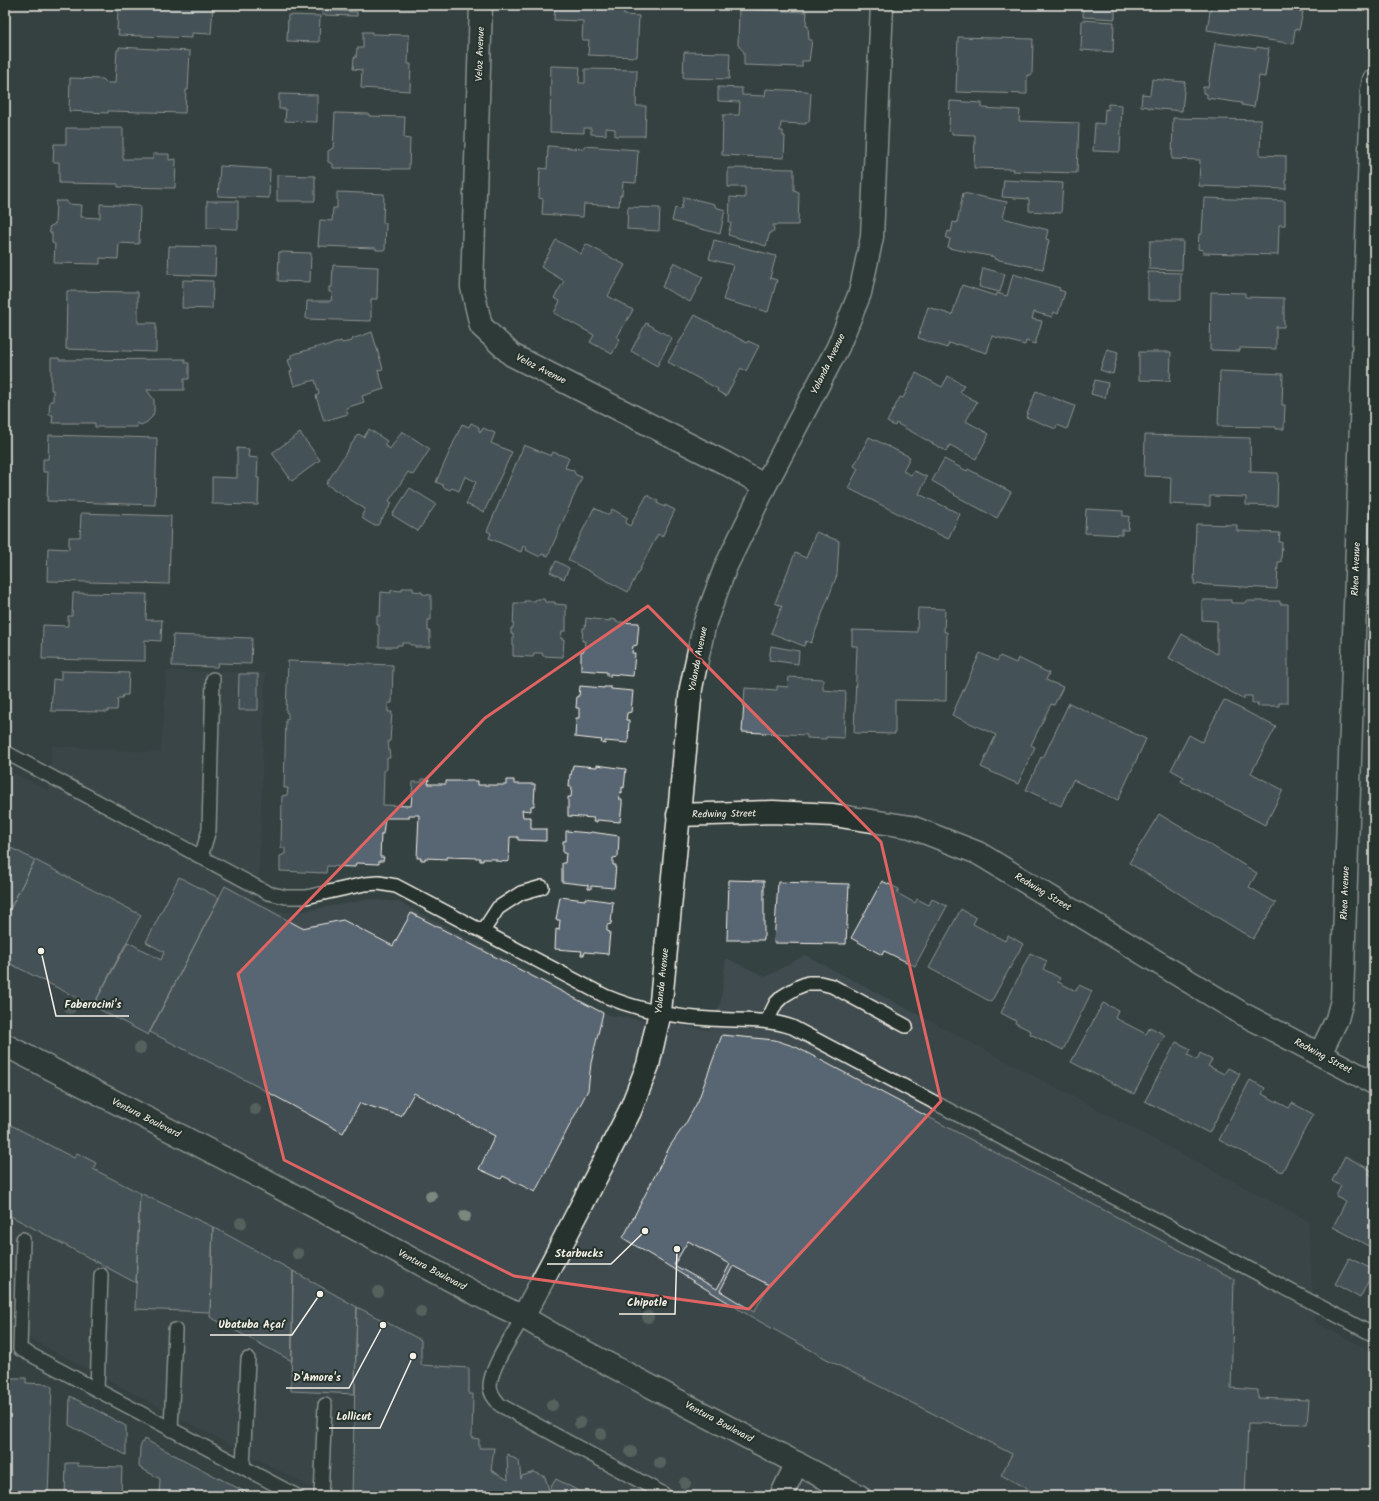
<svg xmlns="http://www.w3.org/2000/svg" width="1379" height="1501" font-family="Kalam,sans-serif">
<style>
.built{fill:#404c50}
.building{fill:#586572;stroke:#f4f1e8;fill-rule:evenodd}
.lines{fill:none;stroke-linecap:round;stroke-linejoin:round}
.service-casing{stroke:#f4f1e8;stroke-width:16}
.minor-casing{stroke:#f4f1e8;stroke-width:25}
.primary-casing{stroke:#f4f1e8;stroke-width:25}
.service{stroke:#26332d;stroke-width:13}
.minor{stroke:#26332d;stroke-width:22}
.primary{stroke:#26332d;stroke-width:22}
.tree{fill:#7b877e}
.marked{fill:none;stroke:#df6462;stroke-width:3;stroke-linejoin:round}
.labels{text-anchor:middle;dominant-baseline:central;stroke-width:4;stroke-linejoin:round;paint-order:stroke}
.street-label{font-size:10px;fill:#f4f1e8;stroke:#26332d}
.leader{fill:none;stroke:#f4f1e8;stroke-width:1.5}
.callout-dot{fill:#f4f1e8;stroke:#26332d;stroke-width:1.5}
.callout-label{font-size:11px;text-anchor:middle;font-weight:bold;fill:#f4f1e8;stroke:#26332d;stroke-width:4;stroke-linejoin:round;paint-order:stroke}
</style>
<rect width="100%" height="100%" fill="#354242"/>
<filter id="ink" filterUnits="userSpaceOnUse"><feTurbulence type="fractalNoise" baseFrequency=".025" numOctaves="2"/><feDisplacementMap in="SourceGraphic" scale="8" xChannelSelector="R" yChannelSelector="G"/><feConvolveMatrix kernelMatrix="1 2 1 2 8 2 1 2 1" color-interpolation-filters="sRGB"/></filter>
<g filter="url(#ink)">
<path class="built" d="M167 671 265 673 259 869 253 898 275 910 286 912H298L371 899 399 902 609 1015 709 1030 721 1001 726 958 766 977 805 955 1308 1221 1314 1322 1374 1353V1496H328L5 1325V769L49 791 52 746 161 753Z"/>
<path class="building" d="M119 5H213L211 34 192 33V38L118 35 119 30H117L118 9H119Z
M384 5H416V7L413 8 384 7Z
M555 5H624V15L639 16 637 57 588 55 589 40H582L583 21 554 20Z
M1083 5H1115V19L1083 17Z
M1211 5H1299L1298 11 1303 12 1299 30 1295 29 1293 44 1207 30Z
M739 9 807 12 806 26H808L809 40H812L809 61H802V67L744 65V52L738 45Z
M322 10 357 12V16L322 15Z
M288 15 320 16 319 42 287 41Z
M1082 20 1114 22 1113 52 1081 50Z
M363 32H372V34L409 35 408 64H411L410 91 361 88 362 70 353 69 354 57 356 58 357 48H363Z
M958 37 1033 39 1032 75H1027V94L956 92Z
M1215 43 1256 49 1257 47 1269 49 1265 77 1259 76 1254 107 1242 105V103L1207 98V94L1203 93V87H1208Z
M119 47 190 51 188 90H186L185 113 108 111V113L69 111 70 78 103 79 107 83H115L117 50H119Z
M684 52 730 53 729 79 683 78Z
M551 66 580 67 579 83H585V69L637 70 636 106H646L645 136H615V129L606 128V135L591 134V128H584V133L550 132Z
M1152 79 1185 82 1182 111 1149 108V107L1141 106 1142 94 1150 95Z
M718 87 742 88V95L765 96 766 89 806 91 811 93 809 122H806V124L781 123 780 131H783V136H785L784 158 722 155 723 115H739L740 102 718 101Z
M279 94 317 95V122L285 121 286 109H279Z
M950 101 982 103V108L1020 110 1019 121 1079 123 1077 173 1013 171 1014 169 974 168 975 135 952 134V132L949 131Z
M1108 104 1122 105 1120 152 1093 151 1095 123 1104 124 1105 109 1108 110Z
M335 113 369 114V116L405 117 404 138 410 139 409 169 333 168V164L328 162V151L333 148Z
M1173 118 1261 120 1260 155 1286 156V189L1199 186 1200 160 1172 159Z
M66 128H123V159H153V154H169V160L176 159 175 188 118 187V184L59 183V162H53L54 144H66Z
M548 146 584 149V146L638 150 636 183 623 182 622 195H620L619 206 584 204 583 217 542 214 543 199 539 198 540 168 547 169Z
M220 166 270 169 269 198 218 196Z
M728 168 794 169V190L799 192 798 225H773L774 232H770L766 246 728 235 731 223H729L730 197 745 198V187H728Z
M277 175 315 176V201H277Z
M1004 180 1063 183 1061 213 1029 211V199L1002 197Z
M337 192 384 194 383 223H386L385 250H376V248L318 246 320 220 332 221 333 208H337Z
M963 193 1007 202 1003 218 1048 230 1046 239 1049 240 1043 269 994 259 995 257 948 248 950 239 946 238 948 231 951 232 953 222 957 223Z
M684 197 715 204V207L725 210 720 234 672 221 675 208 681 209Z
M1204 198 1285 201V225H1279L1278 255 1203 253V250L1198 249 1199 234H1202Z
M56 201H67V204L82 205 81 217 100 218V204L140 206 139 244 119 243 118 259 100 258V264L54 263 55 244 52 243V233H50L49 227 55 224Z
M207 201H238V229L207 228Z
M628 207 660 208 659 231 627 229Z
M556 240 581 254 586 244 625 265 608 296 633 310 617 337 620 339 612 354 590 342 594 335 554 313 560 301 554 298 564 281 541 267Z
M714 240 776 256 770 278 777 280 768 312 723 300 733 265 709 259Z
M1150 241H1183L1182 270 1149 269Z
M169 246 216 247 215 276 168 274Z
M279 252 311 253 310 282 278 281Z
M674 262 703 277 690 302 662 287Z
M333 265 378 267 377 299H371V321L306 319 307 301H331L332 292H329V287H332Z
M983 268 1005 274 1000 292 979 287Z
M1148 272 1181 273V300H1148Z
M1013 274 1060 288 1059 290 1065 292 1058 314 1054 312 1052 317 1034 312 1032 319 1042 321 1035 344 1026 341 1025 345 992 336 987 353 957 344 956 345 949 343 947 348 918 338 928 307 952 315 962 285 996 296 997 293 1007 296Z
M183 280 213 281 212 309 182 308Z
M67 291 138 292V323H156V352L66 349Z
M1211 292 1245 293V297L1284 298V327H1276V349L1240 348V351L1210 350Z
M695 315 747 343 748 341 759 346 746 371 741 368 726 396 717 391 718 389 668 362Z
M646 323 672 338 657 366 631 351Z
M372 332 383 369 378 370 384 389 362 396 364 402 346 408 348 414 324 421 316 396 319 394 315 380 294 386 290 372 292 371 288 360 291 359V355L324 345 325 347 341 341 342 343 352 341V339Z
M1107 349 1118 352 1113 374 1100 370Z
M1139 352H1171L1170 381 1139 380Z
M51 358H59V360L185 359V363H189V379H184V390H147L154 400V412L152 417 147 422 141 425 137 423V427H95V423H52L53 415H49L50 401H53V390H51Z
M1220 371 1283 374 1282 405H1285L1284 429H1276V427L1218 426Z
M916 373 942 387 948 376 964 385 960 392 977 402 966 421 989 434 976 459 950 445 946 451 896 423 895 426 887 422 900 397 903 398Z
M1095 380 1108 383 1105 398 1091 394Z
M1036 391 1075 406 1067 429 1057 425 1056 429 1026 417Z
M471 423 479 427V431L481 432 483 428 495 433 491 443 512 452 484 512 466 504 476 482 465 476 459 491 452 488 450 490 443 487V485L436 482 462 424 469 427Z
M369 429 387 441 384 445 390 449 402 431 430 449 413 475 408 472 389 501 392 503 378 525H373L363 519 362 515 365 509 326 484 358 434 364 437Z
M300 433 320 460 292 481 272 453Z
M49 435 157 438 155 505 47 501 48 472H43V459H48Z
M1145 435 1250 438 1251 470H1249V472L1278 473 1277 506 1246 505V497L1210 496V506L1170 504 1171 477 1144 476Z
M869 437 910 457 903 471 911 475 914 471 927 477 919 494 960 514 948 539 848 488 858 469 854 466Z
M524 445 551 456 553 452 569 458 565 468 573 470 576 475 582 477 548 556 542 554 540 557 526 550 527 548 523 546 521 552 489 538 491 533 487 531Z
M237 448 249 449 248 457 258 458 257 478H259L258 505 212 504V477L237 478Z
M944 459 967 471 968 469 1011 492 997 518 954 495 955 494 932 481Z
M410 488 436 504 418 531 392 515Z
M647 495 658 501 657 503 665 507V505L675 510 662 537 658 534 628 592 568 560 594 508 609 515 612 509 628 518 625 523 630 526Z
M1086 509 1123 511V516H1129L1128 530H1122V535L1085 533Z
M81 513 171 516 169 584 47 581 48 548 69 549V537H80Z
M1196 524 1237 525V531L1280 533 1279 542H1282L1281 562H1278L1277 589 1194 584Z
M816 532 839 541 837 575 811 643 806 641 804 646 771 633 782 606 775 603 795 553 806 558Z
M556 561 569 568 564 579 550 572Z
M402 588H413V591L422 592V594L431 595V620H428V631H430V647H415V645H410V643H402V645H397V647H379V625H377V616H380L381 592 391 593V590L402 591Z
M73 593 147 594 146 620H162L161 641 145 640V661L42 659 43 625 68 626V616H72Z
M536 599H544L545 602H555V604L566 605V631H562L561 639H564L563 657 543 656 542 653H534L533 657 513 656V634H511V628H513L514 603H524V601H535Z
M1202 600H1231V603H1246V601H1280V604H1288V703H1279V706H1257L1258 703H1252V696H1244V699L1169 658 1182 634 1217 654V621L1202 620Z
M918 608 945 609 944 632H947L946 701 895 700V734L854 733 857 646H852V630L917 632Z
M586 618 610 621V619L616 620V622L639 623 637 645 633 646 632 653H635L633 676 610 674V677L607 676V672L581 670V651H584L585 641H582L583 628H585Z
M173 635 252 638 251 664 218 663 217 667 172 666Z
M771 646 799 651 798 664 769 660Z
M980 653 997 661 1000 656 1016 663 1018 658 1049 673 1046 680 1063 687 1054 705 1051 704 1031 745 1035 747 1018 784 981 767 996 735 952 715Z
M288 661 393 665 392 703H388V712H392L390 741H388L390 758H387V769L384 771 383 805 411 806 413 782H422V779H429L428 784H446V781H478V785H506V780H514V784H535L534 806H531V811L522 810 523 817H531V829H546V841L518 840V837H510L509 861 508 862 496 861V859H483V861H480V858L447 857V859L425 858V860H421V858H417L419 815H409V818H385L383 834H381L380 857H384L383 861H379V864L356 863 355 867 327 866 326 873 280 871V856L285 854V848H281L282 796 287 795 288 788H284L286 719H288V713L286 712Z
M61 671 129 673 128 695H123L122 698H118L117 710H108V712L51 711 53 679 61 680Z
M239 674H258V710H238Z
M789 677 823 679V690L846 692 844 738 826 737V739L807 738V735L742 732 745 688 777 690V686L788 687Z
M580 686 604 688V687H611V689L633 691 631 712 627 713 626 720H629L628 743 605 741V744L601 743 602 740 575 737 576 718H579V708H576L577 696H579Z
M1224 700 1276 727 1251 773 1283 790 1265 825 1181 781 1184 777 1171 770 1189 735 1202 742Z
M1069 703 1146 739 1118 800 1073 780 1061 806 1026 790 1041 757 1043 758Z
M573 765 597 767V765L626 769 624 788 622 787V793L620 792 619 799H622V805L620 822 597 820V822H593L594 818 568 816V797H571L572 787H569L570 774 571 775Z
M1159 814 1257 873 1249 887 1276 903 1253 939 1129 863Z
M566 831 590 833 591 832 619 836 618 857 613 858V865H616L614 888 591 886V889H588V885L562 882V863H565L566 853H563V841H566Z
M5 845 35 860 5 919Z
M35 860 141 915 93 1006 5 961V919Z
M179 877 219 898 148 1035 93 1006 128 942 161 960 164 952 146 942Z
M729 880 764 881V940H727Z
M882 881 899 889 897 893 915 903 917 899 929 905 932 899 947 906 915 966 884 951 882 955 851 938Z
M778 882 849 884 846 944 774 943Z
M225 886 302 928 343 920 393 946 411 913 603 1013 591 1063 588 1090 535 1192 503 1176 501 1179 479 1169 495 1136 414 1093 401 1116 360 1103 343 1133 249 1082 150 1032Z
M560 897 585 900V898L613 902 611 924 607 925V931L610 932 608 954 585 952 584 955H581L582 951 555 949 556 929 559 930 560 920H556Z
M961 909 976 918 973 924 1005 941 1008 935 1023 944 991 1002 929 968Z
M1030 953 1047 961 1043 969 1060 978 1058 982 1076 991 1079 985 1092 991 1063 1050 1030 1034 1031 1031 1015 1023 1016 1021 1001 1013Z
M1103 1003 1118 1010 1115 1018 1146 1034 1150 1027 1165 1035 1134 1094 1071 1062Z
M722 1035 775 1040 796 1047 1234 1279 1231 1388 1258 1390V1398L1309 1400 1307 1424 1248 1423 1245 1496H1041L1001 1475 1012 1454 832 1362 750 1316 623 1238 670 1146 686 1123 698 1101ZM688 1241 730 1264 717 1289 674 1265ZM733 1266 769 1285 754 1312 720 1291Z
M1176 1042 1191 1049 1188 1055 1197 1060 1200 1053 1212 1060 1208 1066 1224 1074 1228 1068 1240 1074 1209 1133 1145 1101Z
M1250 1080 1265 1088 1262 1094 1289 1108 1292 1103 1313 1114 1282 1172 1219 1140Z
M5 1122 74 1158 77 1153 96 1163 93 1169 140 1193 136 1283 5 1213Z
M1345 1156 1371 1170 1369 1174 1374 1176V1249L1333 1227 1346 1201 1336 1196 1341 1186 1332 1181Z
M140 1193 213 1227 210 1312 135 1309Z
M213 1227 293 1271 292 1361 210 1317Z
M1349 1258 1374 1270 1360 1298 1335 1284Z
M293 1271 357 1307 355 1394 291 1391Z
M357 1307 421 1340V1365L469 1368V1394H473L472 1438 479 1439V1448H494L491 1470 508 1480 507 1454 519 1461 521 1479 522 1476 534 1472 545 1477 549 1490 556 1479 588 1496H352Z
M5 1378H26V1383L47 1384 52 1387 48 1496H5Z
M70 1396 126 1426V1455L69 1425Z
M144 1439 253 1496H159L160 1479 139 1467 140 1447Z
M66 1463H78V1466L122 1467 121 1494H129V1496H65Z
M1264 1494 1304 1496H1264Z"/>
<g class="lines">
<g class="service-casing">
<path id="service" d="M5 752 268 893 286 897H306L365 884 379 883 396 886 605 996C638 1010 675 1017 710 1019 738 1021 766 1018 792 1027L1374 1335
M201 857 209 830 213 679
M483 931 498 908 521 893 542 887
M767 1021 776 1003 783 996 798 987 808 983H820L832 986 906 1026
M23 1239 20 1349 297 1496
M523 1317C514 1333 490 1368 490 1386 490 1394 495 1399 500 1405L662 1493 665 1496
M97 1390 101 1275
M171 1430 175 1330
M243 1467 248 1359
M321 1496 325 1405"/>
</g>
<g class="minor-casing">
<path id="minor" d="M481 5 472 287 481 326 512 355 725 463 765 486
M678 815 773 812 833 815 911 827 978 853 1241 1013 1374 1083
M1320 1054 1337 1019 1342 1000 1372 90 1374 80
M523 1317 556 1255 630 1111 648 1065 660 1012 691 688 705 622 726 566 765 486 838 347 860 293 872 237 882 5
M781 1496 797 1463"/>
</g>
<g class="primary-casing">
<path id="primary" d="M5 1045 243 1168 484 1298 523 1317 559 1338 859 1496"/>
</g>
<use href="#service" class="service"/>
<use href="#minor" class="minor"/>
<use href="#primary" class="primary"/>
</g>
<g class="tree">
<circle cx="70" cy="1008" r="6"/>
<circle cx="140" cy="1048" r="6"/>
<circle cx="255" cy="1109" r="6"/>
<circle cx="431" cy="1196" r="6"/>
<circle cx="465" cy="1216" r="6"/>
<circle cx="241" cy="1223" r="6"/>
<circle cx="298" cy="1254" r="6"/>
<circle cx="378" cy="1292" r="6"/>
<circle cx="421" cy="1312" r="6"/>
<circle cx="648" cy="1317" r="6"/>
<circle cx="552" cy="1405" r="6"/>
<circle cx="580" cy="1423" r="6"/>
<circle cx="601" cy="1434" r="6"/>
<circle cx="631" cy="1452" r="6"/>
<circle cx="660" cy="1463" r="6"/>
<circle cx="685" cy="1483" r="6"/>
</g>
</g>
<path d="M0 0H1379V1501H0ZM648 606 881 842 941 1101 749 1309 514 1276 284 1160 238 974 485 718Z" fill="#354242" fill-opacity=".55" fill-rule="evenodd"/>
<path class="marked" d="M648 606 881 842 941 1101 749 1309 514 1276 284 1160 238 974 485 718Z"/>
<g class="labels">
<g class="street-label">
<text transform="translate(480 54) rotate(-88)">Veloz Avenue</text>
<text transform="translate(828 364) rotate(-64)">Yolanda Avenue</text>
<text transform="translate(541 369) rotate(27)">Veloz Avenue</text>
<text transform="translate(1356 569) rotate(-88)">Rhea Avenue</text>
<text transform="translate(698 659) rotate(-79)">Yolanda Avenue</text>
<text transform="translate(724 814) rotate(-1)">Redwing Street</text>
<text transform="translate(1043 892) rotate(31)">Redwing Street</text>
<text transform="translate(1345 893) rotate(-88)">Rhea Avenue</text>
<text transform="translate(662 981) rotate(-84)">Yolanda Avenue</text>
<text transform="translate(1323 1056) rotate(28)">Redwing Street</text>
<text transform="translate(146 1118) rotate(27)">Ventura Boulevard</text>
<text transform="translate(432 1270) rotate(28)">Ventura Boulevard</text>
<text transform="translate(719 1422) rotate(28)">Ventura Boulevard</text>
</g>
</g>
<path class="leader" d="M41 951L56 1016H129M645 1231L611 1264H547M677 1249L675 1314H619M320 1294L292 1335H210M383 1325L349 1388H286M413 1356L380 1428H329"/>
<g class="callout-dot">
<circle cx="41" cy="951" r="4"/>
<circle cx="645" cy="1231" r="4"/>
<circle cx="677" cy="1249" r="4"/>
<circle cx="320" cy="1294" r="4"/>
<circle cx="383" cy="1325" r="4"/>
<circle cx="413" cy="1356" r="4"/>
</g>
<g class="callout-label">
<text x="93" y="1008">Faberocini's</text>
<text x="579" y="1257">Starbucks</text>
<text x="647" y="1306">Chipotle</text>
<text x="251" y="1328">Ubatuba Açaí</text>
<text x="317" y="1381">D'Amore's</text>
<text x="354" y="1420">Lollicut</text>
</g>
<rect width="1379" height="1501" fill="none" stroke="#26332d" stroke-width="20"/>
<rect x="10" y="10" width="1359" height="1481" fill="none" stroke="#f4f1e8" stroke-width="1.5" filter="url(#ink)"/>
</svg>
